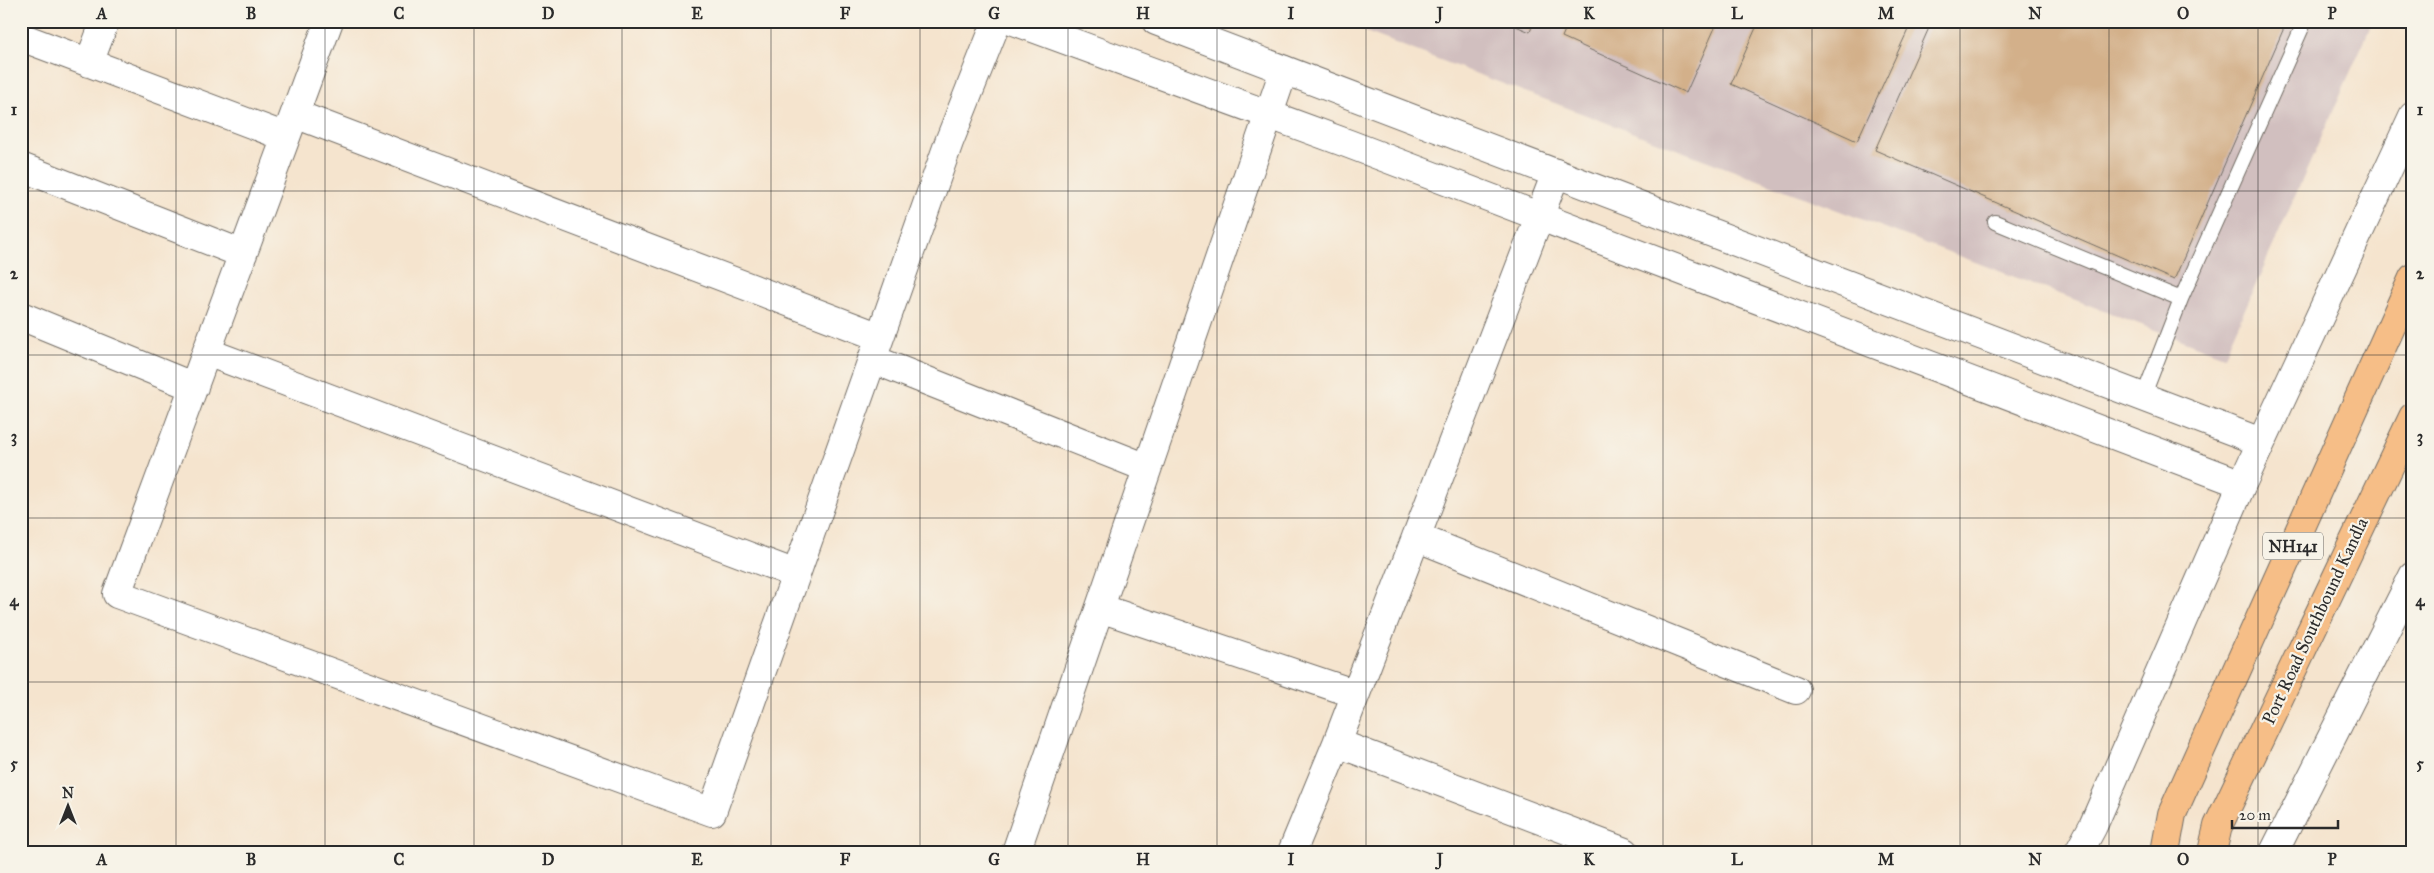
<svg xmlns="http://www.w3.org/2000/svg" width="2434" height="873" font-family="'IM FELL Great Primer',serif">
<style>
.industrial{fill:#d1bfbf}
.building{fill:#d3b08a}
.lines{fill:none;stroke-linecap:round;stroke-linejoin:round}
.service-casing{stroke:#726c64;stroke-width:16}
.minor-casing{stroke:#726c64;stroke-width:30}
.tertiary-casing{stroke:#726c64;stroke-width:30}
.trunk-casing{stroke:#726c64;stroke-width:30}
.service{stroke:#fff;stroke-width:14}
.minor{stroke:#fff;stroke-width:28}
.tertiary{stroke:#fff;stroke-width:28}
.trunk{stroke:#f6be87;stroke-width:28}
.grid{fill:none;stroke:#2b2b2b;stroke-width:1;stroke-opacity:0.55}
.labels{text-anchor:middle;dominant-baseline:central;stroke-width:4.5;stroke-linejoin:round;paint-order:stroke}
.shield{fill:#f7f3e8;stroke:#686764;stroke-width:1}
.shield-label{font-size:16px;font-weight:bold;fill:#2b2b2b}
.street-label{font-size:18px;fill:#2b2b2b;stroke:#f7f3e8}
.neatline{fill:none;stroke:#2b2b2b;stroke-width:2}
.grid-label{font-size:16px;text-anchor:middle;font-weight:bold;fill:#2b2b2b}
</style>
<rect width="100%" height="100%" fill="#f7f3e8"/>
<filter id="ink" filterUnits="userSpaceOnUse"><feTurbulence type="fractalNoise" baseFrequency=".02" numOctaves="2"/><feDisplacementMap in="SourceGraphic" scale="10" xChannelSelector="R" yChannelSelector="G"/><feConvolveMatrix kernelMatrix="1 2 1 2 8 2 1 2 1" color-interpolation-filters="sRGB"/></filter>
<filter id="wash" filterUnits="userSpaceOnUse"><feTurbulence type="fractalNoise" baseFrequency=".0096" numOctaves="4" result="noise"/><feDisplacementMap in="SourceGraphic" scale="20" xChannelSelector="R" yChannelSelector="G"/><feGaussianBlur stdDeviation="1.12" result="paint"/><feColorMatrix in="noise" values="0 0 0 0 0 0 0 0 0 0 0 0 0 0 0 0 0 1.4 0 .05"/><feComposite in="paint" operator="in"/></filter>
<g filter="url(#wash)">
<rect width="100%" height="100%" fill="#f5e4ce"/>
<path class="industrial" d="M1337 21H2373L2224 356Z"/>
<g id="blocks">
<path class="building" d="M1504 21H1534L1530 32Z
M1569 21H1718L1686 93 1562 37Z
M1759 21H1912L1857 141 1731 84Z
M1932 21H2287L2174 280 1875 150Z"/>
</g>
</g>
<g filter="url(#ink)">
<use href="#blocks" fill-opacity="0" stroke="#726c64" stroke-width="1"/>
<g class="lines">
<g class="service-casing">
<path id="service" d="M1995 222 2181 299
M2143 397 2181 299 2305 21"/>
</g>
<g class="minor-casing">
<path id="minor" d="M329 21 117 594 712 812 949 142 997 21
M21 37 286 137
M89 63 105 21
M295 114 880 337
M21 167 243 254
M21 316 194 387
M207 352 796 574
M872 359 1147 468
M1416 537 1796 690
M1100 608 1356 694
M1337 743 1625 852
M1016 852 1284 70
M1292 852 1337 743 1556 173"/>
</g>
<g class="tertiary-casing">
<path id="tertiary" d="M1014 21 1349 144 2242 484
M1156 21 2261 442
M2079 852 2093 826 2242 484 2413 116
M2274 852 2413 576"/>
</g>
<g class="trunk-casing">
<path id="trunk" d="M2165 852 2172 814 2413 278
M2212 852 2218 826 2413 417"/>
</g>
<use href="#service" class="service"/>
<use href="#minor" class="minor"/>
<use href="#tertiary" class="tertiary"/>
<use href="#trunk" class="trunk"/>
</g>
</g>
<path class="grid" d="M176 21V852M325 21V852M474 21V852M622 21V852M771 21V852M920 21V852M1068 21V852M1217 21V852M1366 21V852M1514 21V852M1663 21V852M1812 21V852M1960 21V852M2109 21V852M2258 21V852M21 191H2413M21 355H2413M21 518H2413M21 682H2413"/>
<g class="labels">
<rect class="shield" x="2263" y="532.5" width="60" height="27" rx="4"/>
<g class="shield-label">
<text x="2293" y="546">NH141</text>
</g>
<g class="street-label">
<text transform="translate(2315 621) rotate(-65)">Port Road Southbound Kandla</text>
</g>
</g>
<rect width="2434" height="873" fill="none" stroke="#f7f3e8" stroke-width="55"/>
<g transform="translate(68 806)" stroke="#f7f3e8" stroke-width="4" paint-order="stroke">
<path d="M0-4L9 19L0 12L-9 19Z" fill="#2b2b2b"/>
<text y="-8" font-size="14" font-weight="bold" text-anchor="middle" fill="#2b2b2b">N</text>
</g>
<path d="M2232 820v8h106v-8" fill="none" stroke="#2b2b2b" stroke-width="2.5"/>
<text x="2239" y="820" font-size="15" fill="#2b2b2b" stroke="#f7f3e8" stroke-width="4" paint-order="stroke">20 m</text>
<rect x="28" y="28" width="2378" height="818" class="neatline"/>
<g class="grid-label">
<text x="102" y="19">A</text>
<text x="251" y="19">B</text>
<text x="399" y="19">C</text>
<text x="548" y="19">D</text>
<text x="697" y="19">E</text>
<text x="845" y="19">F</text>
<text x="994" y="19">G</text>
<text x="1143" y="19">H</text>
<text x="1291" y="19">I</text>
<text x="1440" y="19">J</text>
<text x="1589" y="19">K</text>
<text x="1737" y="19">L</text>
<text x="1886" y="19">M</text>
<text x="2035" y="19">N</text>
<text x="2183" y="19">O</text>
<text x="2332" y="19">P</text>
<text x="14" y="115">1</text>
<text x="2420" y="115">1</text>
<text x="14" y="279">2</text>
<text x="2420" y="279">2</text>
<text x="14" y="442">3</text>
<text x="2420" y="442">3</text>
<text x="14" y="606">4</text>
<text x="2420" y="606">4</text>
<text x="14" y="769">5</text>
<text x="2420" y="769">5</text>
<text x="102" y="865">A</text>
<text x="251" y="865">B</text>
<text x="399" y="865">C</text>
<text x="548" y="865">D</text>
<text x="697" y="865">E</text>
<text x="845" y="865">F</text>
<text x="994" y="865">G</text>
<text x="1143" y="865">H</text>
<text x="1291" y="865">I</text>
<text x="1440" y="865">J</text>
<text x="1589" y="865">K</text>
<text x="1737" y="865">L</text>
<text x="1886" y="865">M</text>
<text x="2035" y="865">N</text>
<text x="2183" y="865">O</text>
<text x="2332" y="865">P</text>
</g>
</svg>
